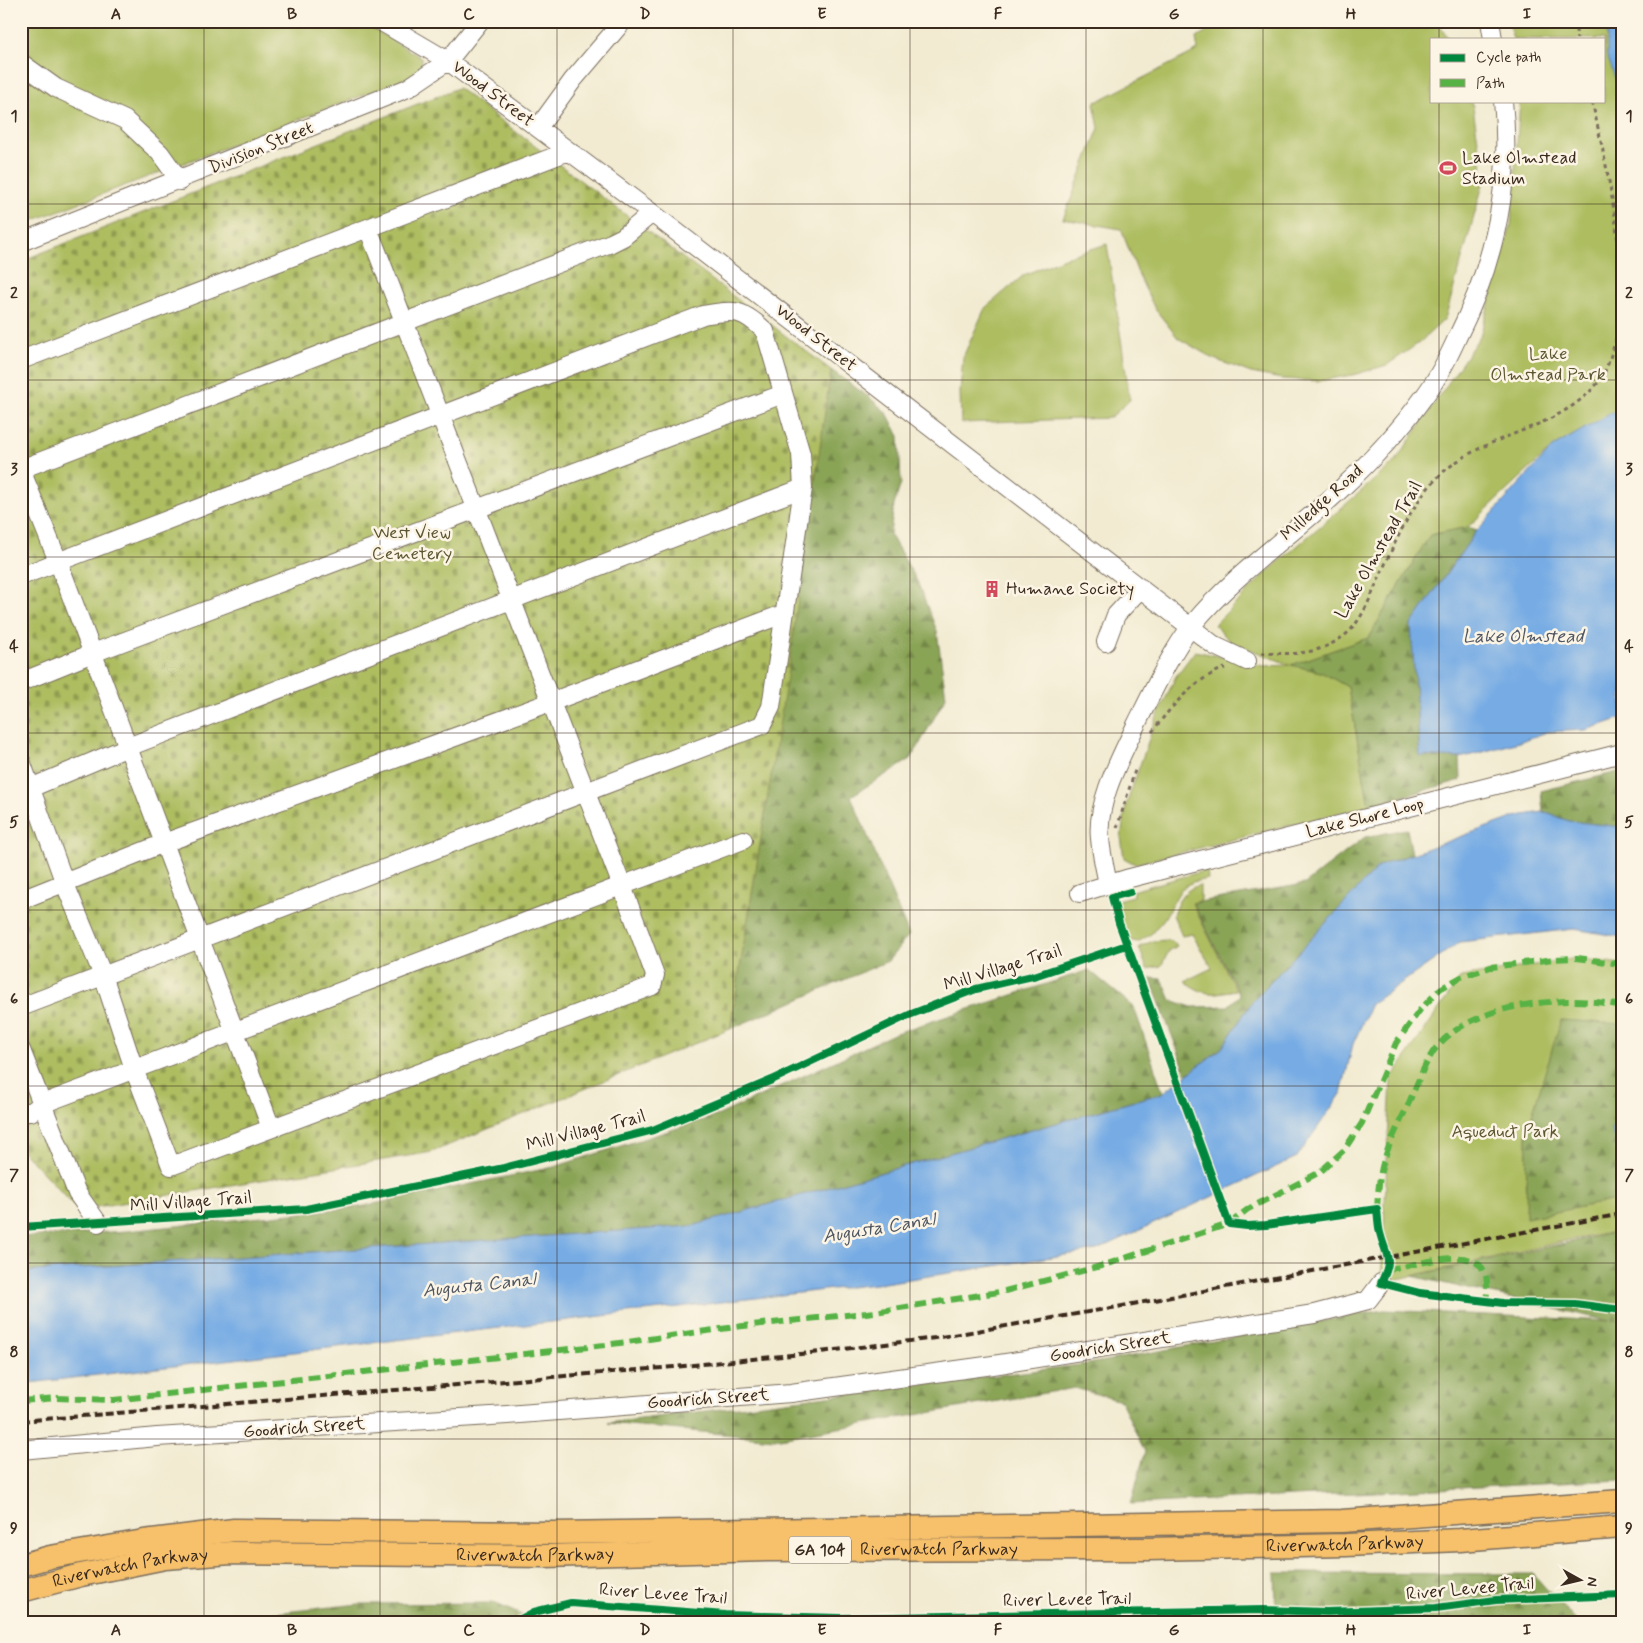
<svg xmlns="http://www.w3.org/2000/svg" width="1643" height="1643" font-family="Mynerve,sans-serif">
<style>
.green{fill:#adbd60;stroke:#74743f}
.forest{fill:url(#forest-firs);stroke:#62673a}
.cemetery{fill:url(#cemetery-stones);stroke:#74743f}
.water{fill:#76abe4;stroke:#586a81}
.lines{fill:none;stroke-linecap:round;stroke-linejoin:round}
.minor-casing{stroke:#7b6e5d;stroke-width:20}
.major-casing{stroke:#7b6e5d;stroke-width:25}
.path{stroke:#7b6e5d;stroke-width:3;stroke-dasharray:4 4;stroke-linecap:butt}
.minor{stroke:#fff;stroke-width:18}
.major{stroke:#f7c06b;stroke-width:22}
.rail{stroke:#3b2a1e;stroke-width:4;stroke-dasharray:8 4;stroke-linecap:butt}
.quiet{stroke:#57b245;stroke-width:6;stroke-dasharray:12 6;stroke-linecap:butt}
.cycleway-casing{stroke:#fcf5e5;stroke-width:11}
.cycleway{stroke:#00873e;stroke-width:8}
.grid{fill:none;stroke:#3b2a1e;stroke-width:1;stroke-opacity:0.55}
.labels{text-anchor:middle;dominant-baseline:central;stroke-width:5;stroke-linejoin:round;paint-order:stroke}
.shield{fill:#fcf5e5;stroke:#75675a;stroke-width:1}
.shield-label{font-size:16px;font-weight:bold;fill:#3b2a1e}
.street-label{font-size:18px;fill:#3b2a1e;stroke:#fcf5e5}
.poi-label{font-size:18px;fill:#3b2a1e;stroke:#fcf5e5;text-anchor:start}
.park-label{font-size:18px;fill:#5d5632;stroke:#fcf5e5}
.water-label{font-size:19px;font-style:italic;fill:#505763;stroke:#fcf5e5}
.neatline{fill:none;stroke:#3b2a1e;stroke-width:2}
.grid-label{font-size:16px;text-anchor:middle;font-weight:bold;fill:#3b2a1e}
</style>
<defs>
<pattern id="forest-firs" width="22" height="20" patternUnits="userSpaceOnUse" patternTransform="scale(1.25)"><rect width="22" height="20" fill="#8aa456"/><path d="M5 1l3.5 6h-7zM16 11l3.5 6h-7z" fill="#728647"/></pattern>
<pattern id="cemetery-stones" width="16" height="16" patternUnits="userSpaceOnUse" patternTransform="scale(1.25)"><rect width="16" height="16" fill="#adbd60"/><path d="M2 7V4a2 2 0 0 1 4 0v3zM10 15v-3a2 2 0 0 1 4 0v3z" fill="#8e9a4f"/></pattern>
</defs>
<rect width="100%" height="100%" fill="#fcf5e5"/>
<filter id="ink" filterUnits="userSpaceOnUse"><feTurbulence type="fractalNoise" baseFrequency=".02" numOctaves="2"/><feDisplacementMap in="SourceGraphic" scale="10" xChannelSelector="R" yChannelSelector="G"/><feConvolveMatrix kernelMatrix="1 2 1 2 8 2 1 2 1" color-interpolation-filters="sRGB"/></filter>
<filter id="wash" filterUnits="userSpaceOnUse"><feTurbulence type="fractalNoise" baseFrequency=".0096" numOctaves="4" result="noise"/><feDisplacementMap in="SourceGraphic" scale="20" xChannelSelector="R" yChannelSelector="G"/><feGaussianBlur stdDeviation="1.12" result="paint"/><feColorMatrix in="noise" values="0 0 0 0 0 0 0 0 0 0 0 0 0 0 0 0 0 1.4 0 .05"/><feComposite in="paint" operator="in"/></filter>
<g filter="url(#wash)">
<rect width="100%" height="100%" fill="#f2ebd2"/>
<path class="green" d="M21 21H360L422 58 421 73 21 225Z
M1228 21H1436L1449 39H1432V101H1472L1484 181 1445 319 1419 343 1387 365 1353 375 1319 381 1282 379 1251 373 1214 359 1178 338 1155 309 1139 276 1121 229 1063 219 1099 128 1094 103 1198 50 1196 38Z
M1508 21H1607L1622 92V393L1619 409 1553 447 1468 527 1430 535 1368 638 1292 665 1321 672 1348 687 1369 806 1135 864 1124 858 1121 837 1126 805 1156 719 1176 676 1195 651 1264 666 1290 665 1231 642 1214 625 1268 571 1395 462 1480 336 1511 225 1520 101H1604V39H1513Z
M1107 244 1130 400 1110 418 961 423 960 391 963 357 985 308 1024 275 1069 256Z
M1207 870 1208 879 1193 882 1181 889 1164 919 1151 934 1138 942 1128 940 1116 905 1117 900 1133 896 1132 891Z
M1200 885V901L1192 903 1236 990C1212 994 1205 997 1185 981L1212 968 1192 934 1182 936 1173 915C1178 900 1184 889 1200 885Z
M1167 940 1175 943 1177 946 1169 951 1161 966 1147 969 1139 947 1153 941Z
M1577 958 1622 964V1231L1570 1240 1381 1283 1391 1079 1461 977Z"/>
<path class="forest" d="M831 370 869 397 887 413 899 436 901 483 894 505 890 534 917 581 937 631 946 697 911 759 851 796 909 935 888 961 730 1029 783 700Z
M1468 527 1477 530 1411 625 1420 755 1460 758 1461 780 1369 806 1348 687 1321 672 1291 665 1368 638 1430 535Z
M1622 771V827L1569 821 1543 812 1541 791Z
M1407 829 1412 854 1379 866 1252 1002 1222 1048 1187 1075 1150 978 1162 979 1171 1000 1192 1007 1228 1006 1240 995 1193 903 1305 884 1365 837Z
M1089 970 1134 1007 1163 1093 692 1226 21 1272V1237L127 1231 359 1207 554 1167 719 1115 896 1033Z
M1561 1020 1622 1024 1621 1112 1611 1130C1623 1156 1625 1172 1616 1200L1526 1218 1527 1131Z
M1622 1231V1480L1131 1504 1145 1452 1121 1401 1075 1388 774 1439 608 1423 1088 1364 1384 1310 1609 1321 1412 1276Z
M1275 1573 1533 1574 1577 1622H1270L1276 1605Z
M494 1603 537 1622H190L359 1604Z"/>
<path class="cemetery" d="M458 88 831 370 787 677 730 1029 432 1152 78 1210 21 1149V261Z"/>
<path class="water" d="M1607 21H1622V96L1607 56Z
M1622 393V718L1586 730 1547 732 1516 743 1460 758 1420 756 1411 625 1475 533 1553 447 1618 409Z
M1543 812 1569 821 1622 827V937L1574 929 1460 942 1371 1004 1353 1044 1341 1094 1297 1157 1097 1250 884 1283 21 1384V1272L692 1226 1163 1093 1222 1048 1252 1002 1379 866 1518 816Z
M1620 1081H1622V1156L1611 1130 1621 1112 1616 1094Z"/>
</g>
<g filter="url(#ink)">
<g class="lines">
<g class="minor-casing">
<path id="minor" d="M380 21 448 61 652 213 1215 646 1247 661
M1490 21 1493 39
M21 63 56 88 125 120 160 153 180 181
M538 128 573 80 623 21
M21 242 408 88 448 61 480 21
M21 360 368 228
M21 469 611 243 623 237 652 213
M21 470 58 561 271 1128
M21 576 703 315C735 310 741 308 765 331L801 454 803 488 771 707 762 725 21 1007
M1106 642 1116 615 1141 588
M21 682 93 653 783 394
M21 761 65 884 104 978 134 1069 171 1166 652 986 655 975 622 886 368 228 569 151
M21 792 128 747 803 488
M1108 884C1105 869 1101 853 1100 838 1096 802 1121 757 1136 725 1151 695 1172 650 1193 624 1236 572 1294 534 1343 487 1372 460 1400 430 1423 398 1437 380 1448 358 1457 338 1494 264 1512 184 1503 101
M1080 893 1126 879 1622 753
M21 900 164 843 551 702 783 614
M21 1050 77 1193 98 1223
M21 1112H31L42 1104 743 840
M21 1450 157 1437 507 1415 791 1393 993 1365 1314 1314 1368 1300 1381 1283"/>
</g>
<g class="major-casing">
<g id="major">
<path d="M21 1565 50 1557 144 1541 234 1530 554 1533 1342 1521 1622 1501"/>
<path id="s1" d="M21 1591 81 1575 165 1558 231 1553 545 1556 767 1550 1148 1549 1346 1545 1460 1540 1622 1527"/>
</g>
</g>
<path class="path" d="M1575 21 1577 39
M1261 653C1293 654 1316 656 1344 636 1363 621 1372 593 1382 571 1397 538 1414 500 1440 475 1485 432 1554 433 1596 385 1606 375 1611 354 1616 340 1621 325 1620 308 1620 292 1621 227 1606 164 1592 101
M1152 732C1172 706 1193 680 1225 668
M1117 828 1136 767"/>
<use href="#minor" class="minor"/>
<use href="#major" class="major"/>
<path class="rail" d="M21 1421 674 1367 811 1353 935 1338 1106 1309 1622 1214"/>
<path class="quiet" d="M1377 1209C1378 1193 1379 1175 1384 1160 1390 1142 1399 1124 1407 1107 1415 1089 1422 1069 1433 1052 1468 1002 1568 994 1622 1006
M1387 1269C1422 1267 1498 1231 1486 1300
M21 1401 57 1398 114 1400 605 1345 743 1326 875 1312 1005 1291 1101 1266 1229 1224 1248 1209 1320 1172 1344 1150 1362 1123 1396 1043 1420 1010 1440 989 1461 977 1491 967 1554 959 1577 958 1622 964"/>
<g class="cycleway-casing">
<path id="cycleway" d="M1130 892 1112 897 1119 923 1229 1224 1247 1226 1266 1225 1377 1209C1378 1217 1378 1225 1380 1233 1386 1257 1394 1257 1381 1283L1420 1293 1503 1303 1575 1304 1622 1310
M21 1227 306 1209 504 1168 653 1130 772 1080 909 1015 976 989 1037 975 1127 945
M515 1622 534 1612 571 1603 725 1615 840 1618 1263 1610 1327 1612 1436 1608 1496 1600 1622 1595"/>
</g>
<use href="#cycleway" class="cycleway"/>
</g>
</g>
<path class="grid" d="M204 21V1622M380 21V1622M557 21V1622M733 21V1622M910 21V1622M1086 21V1622M1263 21V1622M1439 21V39M1439 101V1622M21 204H1622M21 380H1622M21 557H1622M21 733H1622M21 910H1622M21 1086H1622M21 1263H1622M21 1439H1622"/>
<defs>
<g id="stadium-bare" transform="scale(1.35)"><path d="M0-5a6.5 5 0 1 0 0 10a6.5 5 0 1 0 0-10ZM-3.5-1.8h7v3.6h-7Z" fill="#d1495b" stroke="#fcf5e5" stroke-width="2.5" paint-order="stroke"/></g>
<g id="building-bare" transform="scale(1.35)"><path d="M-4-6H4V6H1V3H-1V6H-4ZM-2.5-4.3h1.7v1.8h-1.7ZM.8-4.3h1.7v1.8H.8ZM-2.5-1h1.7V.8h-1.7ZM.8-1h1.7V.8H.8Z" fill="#d1495b" stroke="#fcf5e5" stroke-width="2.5" paint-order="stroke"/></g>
</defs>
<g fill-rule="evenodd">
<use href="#stadium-bare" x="1448" y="168"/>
<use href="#building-bare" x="992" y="589"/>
</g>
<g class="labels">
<rect class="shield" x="789" y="1536.5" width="62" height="27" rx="4"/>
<g class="shield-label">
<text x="820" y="1550">GA 104</text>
</g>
<g class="street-label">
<text transform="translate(493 94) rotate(37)">Wood Street</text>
<text transform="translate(261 148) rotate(-22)">Division Street</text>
<text transform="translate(816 338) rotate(38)">Wood Street</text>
<text transform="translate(1322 503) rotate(-42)">Milledge Road</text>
<text transform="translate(1379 550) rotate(-60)">Lake Olmstead Trail</text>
<text transform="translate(1365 818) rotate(-14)">Lake Shore Loop</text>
<text transform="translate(1003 968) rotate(-17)">Mill Village Trail</text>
<text transform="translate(586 1131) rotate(-14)">Mill Village Trail</text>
<text transform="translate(191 1202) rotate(-4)">Mill Village Trail</text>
<text transform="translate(1110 1347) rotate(-9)">Goodrich Street</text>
<text transform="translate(708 1399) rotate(-4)">Goodrich Street</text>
<text transform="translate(304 1428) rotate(-4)">Goodrich Street</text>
<text stroke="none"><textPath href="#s1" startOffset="1328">Riverwatch Parkway</textPath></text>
<text stroke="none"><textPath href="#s1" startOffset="922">Riverwatch Parkway</textPath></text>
<text stroke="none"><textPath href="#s1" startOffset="518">Riverwatch Parkway</textPath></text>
<text stroke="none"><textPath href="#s1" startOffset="112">Riverwatch Parkway</textPath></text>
<text transform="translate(1470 1589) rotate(-5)">River Levee Trail</text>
<text transform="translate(663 1594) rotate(4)">River Levee Trail</text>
<text transform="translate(1067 1600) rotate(-1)">River Levee Trail</text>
</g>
<g class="poi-label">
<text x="1462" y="158">Lake Olmstead<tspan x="1462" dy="21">Stadium</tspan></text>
<text x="1006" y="589">Humane Society</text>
</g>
<g class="park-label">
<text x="1548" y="354">Lake<tspan x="1548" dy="21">Olmstead Park</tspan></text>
<text x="412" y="533">West View<tspan x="412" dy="21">Cemetery</tspan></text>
<text x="1505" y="1132">Aqueduct Park</text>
</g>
<g class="water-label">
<text x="1523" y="636">Lake Olmstead</text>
<text transform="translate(879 1228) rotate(-9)">Augusta Canal</text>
<text transform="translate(479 1285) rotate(-6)">Augusta Canal</text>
</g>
</g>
<rect width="1643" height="1643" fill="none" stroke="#fcf5e5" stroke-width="55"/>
<rect x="1430" y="38" width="175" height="65" fill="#fcf5e5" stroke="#afa495"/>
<rect x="1440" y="54" width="25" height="8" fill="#00873e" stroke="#afa495"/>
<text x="1476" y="62" font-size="15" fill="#3b2a1e">Cycle path</text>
<rect x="1440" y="79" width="25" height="8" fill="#57b245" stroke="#afa495"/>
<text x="1476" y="88" font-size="15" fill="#3b2a1e">Path</text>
<g transform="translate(1580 1580) rotate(98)" stroke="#fcf5e5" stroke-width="4" paint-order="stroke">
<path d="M0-4L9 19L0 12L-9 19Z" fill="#3b2a1e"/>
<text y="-8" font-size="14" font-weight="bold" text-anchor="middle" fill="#3b2a1e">N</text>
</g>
<rect x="28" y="28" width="1588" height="1588" class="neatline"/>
<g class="grid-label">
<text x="116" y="19">A</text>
<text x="292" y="19">B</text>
<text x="469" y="19">C</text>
<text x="645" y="19">D</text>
<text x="822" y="19">E</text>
<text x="998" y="19">F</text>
<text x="1174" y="19">G</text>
<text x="1351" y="19">H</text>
<text x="1527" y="19">I</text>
<text x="14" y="121">1</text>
<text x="1629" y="121">1</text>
<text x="14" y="298">2</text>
<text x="1629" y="298">2</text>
<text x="14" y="474">3</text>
<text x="1629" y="474">3</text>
<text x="14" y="651">4</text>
<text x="1629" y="651">4</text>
<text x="14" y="827">5</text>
<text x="1629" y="827">5</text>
<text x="14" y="1004">6</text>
<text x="1629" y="1004">6</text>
<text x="14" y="1180">7</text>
<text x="1629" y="1180">7</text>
<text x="14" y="1357">8</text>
<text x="1629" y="1357">8</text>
<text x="14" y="1533">9</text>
<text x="1629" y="1533">9</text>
<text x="116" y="1635">A</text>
<text x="292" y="1635">B</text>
<text x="469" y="1635">C</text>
<text x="645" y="1635">D</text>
<text x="822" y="1635">E</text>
<text x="998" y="1635">F</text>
<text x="1174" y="1635">G</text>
<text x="1351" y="1635">H</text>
<text x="1527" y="1635">I</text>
</g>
</svg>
